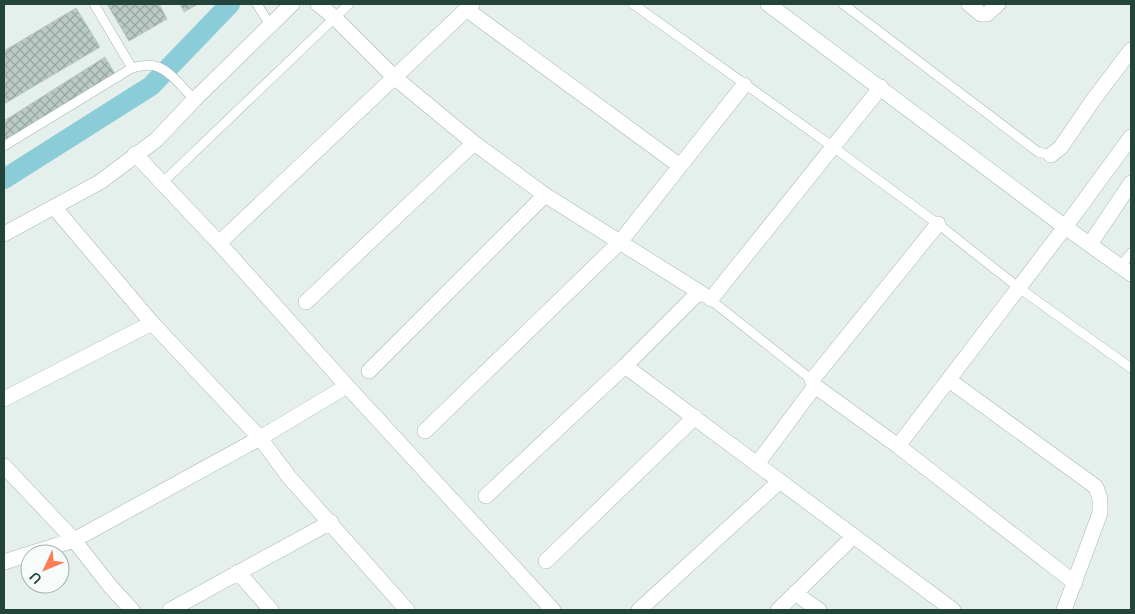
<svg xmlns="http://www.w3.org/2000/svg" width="1135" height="614" font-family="Mulish,sans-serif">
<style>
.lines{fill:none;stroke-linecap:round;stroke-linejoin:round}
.canal{stroke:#8accd8;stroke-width:20}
.building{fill:url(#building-cross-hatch);stroke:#b7cac2}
.service-casing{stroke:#a7b8b3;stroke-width:10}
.minor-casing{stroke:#a7b8b3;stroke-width:16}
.tertiary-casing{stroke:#a7b8b3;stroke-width:16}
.secondary-casing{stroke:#a3bcb3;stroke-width:16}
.service{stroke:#fff;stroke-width:9}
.minor{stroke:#fff;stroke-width:15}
.tertiary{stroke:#fff;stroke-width:15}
.secondary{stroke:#fff;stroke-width:15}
</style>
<defs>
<pattern id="building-cross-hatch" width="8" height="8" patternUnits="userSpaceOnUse" patternTransform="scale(1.25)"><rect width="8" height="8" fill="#bacbc4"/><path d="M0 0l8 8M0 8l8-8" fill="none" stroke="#97a6a0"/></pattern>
</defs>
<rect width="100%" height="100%" fill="#e5efeb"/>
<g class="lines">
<path class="canal" d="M4 179 151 86 230 4"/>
</g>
<path class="building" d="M107 4H159L167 19 129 41Z
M180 4H198L184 12Z
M76 8 100 47 4 104V51Z
M105 57 115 74 4 143V121Z"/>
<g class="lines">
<g class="service-casing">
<path id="service" d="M94 4 132 68
M257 4 270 25
M633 4 833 147 938 224 1019 288 1131 368
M843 4 1038 152 1051 155
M4 146 132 68C139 66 148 64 155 66 169 69 185 90 194 100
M162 183 349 4
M1120 267 1131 253
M707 297 812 380"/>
</g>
<g class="minor-casing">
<path id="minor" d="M318 4 334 17 394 77 474 143 545 195 704 295
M969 4 981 14H987L998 4
M466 9 680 166
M135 154 219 243 347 386 553 610
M1051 155 1061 147 1093 100 1131 50
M54 207 152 323 260 438 289 477 407 610
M938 224 812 380 815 386 898 446 1075 583
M219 243 472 4
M711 299 881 87
M306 302 474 143
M625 366 953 610
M369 371 545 195
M949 380 1096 487 1100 499V513L1064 610
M4 399 152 323
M425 431 620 242 744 85
M898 446 1065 227
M757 464 815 386
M4 466 74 540 110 586 132 610
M486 496 625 366 699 292
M546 561 695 417
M4 562 74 540 260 438 347 386
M238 572 271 610
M795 593 819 610
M170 610 331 522
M639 610 780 481
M778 610 854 536"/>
</g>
<g class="tertiary-casing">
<path id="tertiary" d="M768 4 1065 227
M4 234 100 182 156 140 194 100 292 4"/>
</g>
<g class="secondary-casing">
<path id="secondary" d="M1131 137 1065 227 1131 274
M1090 244 1131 183"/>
</g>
<use href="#service" class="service"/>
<use href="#minor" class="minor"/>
<use href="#tertiary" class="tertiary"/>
<use href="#secondary" class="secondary"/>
</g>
<rect width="1135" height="614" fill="none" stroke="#22443b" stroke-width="10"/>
<g transform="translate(45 569) rotate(226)"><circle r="24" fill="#f7fbf9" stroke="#a2b2ad"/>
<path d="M0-4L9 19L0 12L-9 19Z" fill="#fc7e56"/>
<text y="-8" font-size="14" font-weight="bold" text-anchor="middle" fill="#22443b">U</text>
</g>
</svg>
